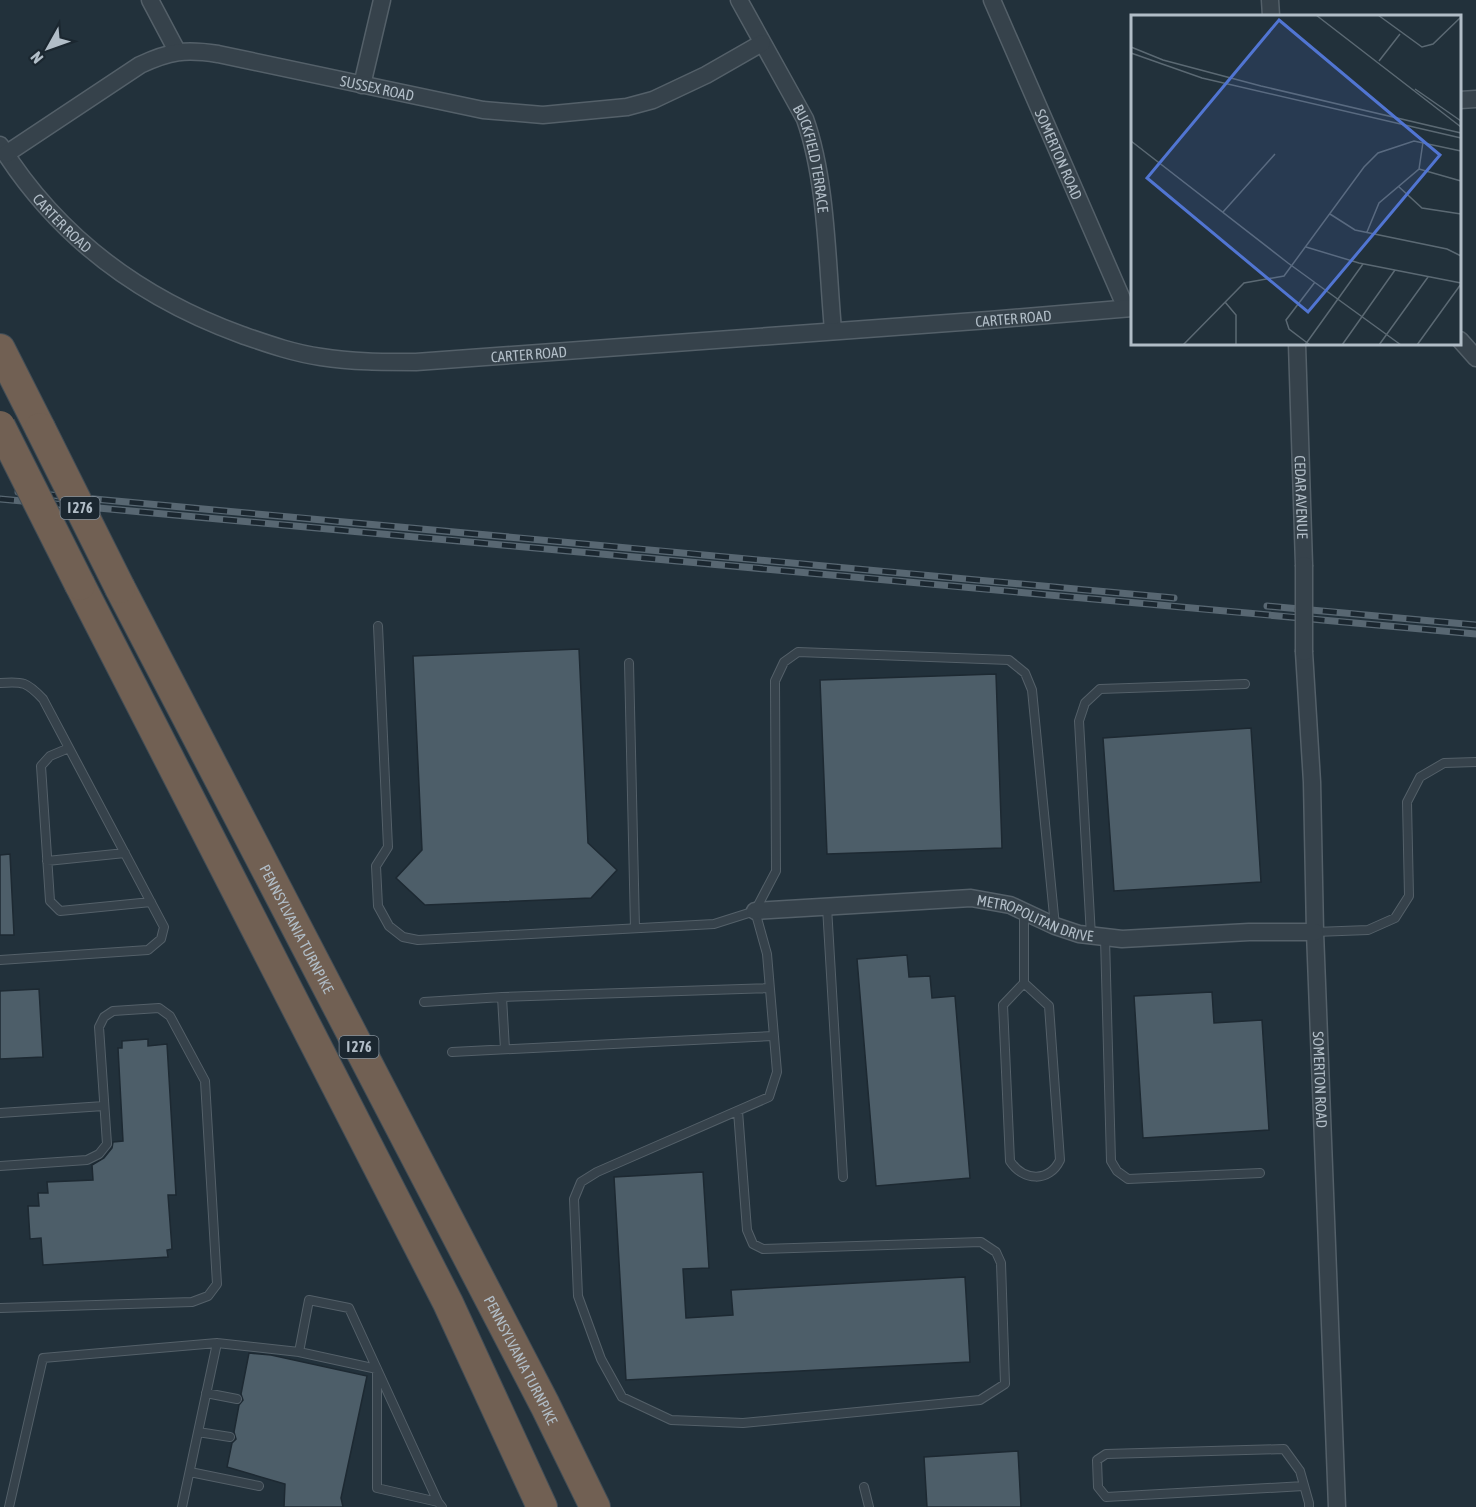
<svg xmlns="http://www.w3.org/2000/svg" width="1476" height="1507" font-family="'Asap Condensed',sans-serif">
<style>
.building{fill:#4d5e69;stroke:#1d2932;stroke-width:1.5}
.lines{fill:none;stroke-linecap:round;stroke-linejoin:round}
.service-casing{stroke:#546069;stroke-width:10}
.minor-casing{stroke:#546069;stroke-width:19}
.motorway-casing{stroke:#414d56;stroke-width:32}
.service{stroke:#36424b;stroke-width:8}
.minor{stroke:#36424b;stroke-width:16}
.motorway{stroke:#716053;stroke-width:30}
.rail-casing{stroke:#586772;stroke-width:7}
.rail{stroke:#1b2730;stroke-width:4.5;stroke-dasharray:14;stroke-linecap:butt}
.minor-bridge-casing{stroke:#546069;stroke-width:19;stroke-linecap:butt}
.motorway-bridge-casing{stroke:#414d56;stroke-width:32;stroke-linecap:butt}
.minor-bridge{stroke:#36424b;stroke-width:16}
.motorway-bridge{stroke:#716053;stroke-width:30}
.labels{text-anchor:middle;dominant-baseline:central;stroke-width:5;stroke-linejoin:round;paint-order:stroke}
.shield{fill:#1b2730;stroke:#84909a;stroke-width:1.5}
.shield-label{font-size:14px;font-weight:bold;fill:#b1bdc7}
.street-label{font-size:15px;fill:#b1bdc7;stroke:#1b2730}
.inset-road{fill:none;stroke:#5b6973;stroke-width:1.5}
.view{fill:#5175d2;fill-opacity:0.15;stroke:#5175d2;stroke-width:3}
.inset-edge{fill:none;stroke:#b1bdc7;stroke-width:3}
</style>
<rect width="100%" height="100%" fill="#22313b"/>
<path class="building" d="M579 649 588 843 617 870 591 898 425 905 396 878 422 850 413 656Z
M996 674 1002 848 827 854 820 680Z
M1251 728 1261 882 1114 891 1103 738Z
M10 854 14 935H0V855Z
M907 955 909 977 930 976 932 998 955 996 970 1178 876 1186 857 959Z
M39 989 43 1057 0 1059V991Z
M1212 992 1214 1023 1262 1020 1269 1130 1143 1138 1134 996Z
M148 1039V1046L167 1044 176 1195H168L172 1249 167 1250 168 1257 43 1265 41 1238 30 1239 28 1206H39L38 1193H48L47 1182 93 1180 92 1165 104 1158 112 1148 113 1142 123 1141 118 1048H122V1041Z
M703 1172 709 1268 683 1269 686 1318 733 1315 731 1290 965 1277 970 1362 626 1380 614 1177Z
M249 1353 271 1355 367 1376 341 1498 343 1507H284L285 1484 227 1467 232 1443 236 1439 234 1432 239 1405 243 1400 241 1394Z
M1018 1451 1021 1507H927L924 1457Z"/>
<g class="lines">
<g class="service-casing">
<path id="service" d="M378 626 388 847 376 866 378 906 389 926 403 937 418 940 714 924 755 911
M629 663 635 928
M0 683C23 681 27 682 43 699L164 927 161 939 148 950 0 960
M69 748 50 756 41 766 50 901 60 911 151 902
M47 861 125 853
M827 907 843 1177
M1315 932 1368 930 1395 918 1409 896 1407 802 1420 777 1444 763 1476 762
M1091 936 1079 721 1085 703 1100 689 1245 684
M1105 938 1111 1161 1117 1171 1128 1179 1260 1173
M1024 983 1049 1006 1060 1160C1049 1183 1023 1181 1010 1161L1003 1005 1024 983V912
M424 1002 502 997
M505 1049 502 997 769 988
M452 1052 774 1036
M738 1111 747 1230 753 1244 763 1249 981 1242 996 1252 1001 1263 1005 1384 980 1400 743 1423 671 1420 622 1397 601 1359 578 1296 574 1199 581 1182 597 1172 769 1097 777 1072 767 954 755 911 776 871 775 681 784 662 798 652 1009 660 1025 673 1032 690 1055 926
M0 1113 104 1106
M0 1166 87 1160 99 1154 107 1144 99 1027 104 1017 113 1011 159 1008 170 1016 205 1081 217 1284 208 1296 192 1302 0 1308
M377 1369 299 1352 309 1300 349 1308 438 1502 442 1507
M377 1373V1488L438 1502
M206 1393 237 1399
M198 1432 230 1437
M190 1472 259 1486
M1304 1486 1106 1497 1098 1487 1097 1460 1106 1454 1284 1449 1300 1471 1309 1503V1507
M864 1487 869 1507
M9 1507 43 1358 217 1343 299 1352
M182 1507 217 1343"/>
</g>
<g class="minor-casing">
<g id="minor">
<path d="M150 0 177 51"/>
<path id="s1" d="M739 0 805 119C827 181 827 264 833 330"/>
<path id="s2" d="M992 0 1126 308"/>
<path d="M1270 0 1271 16"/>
<path d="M362 85 382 0"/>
<path d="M1460 100 1476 99"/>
<path id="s3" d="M0 145C58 238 140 298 242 335 268 344 293 353 321 357 352 362 384 362 416 362L989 320 1132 308"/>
<path id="s4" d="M6 154 140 65C170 51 185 49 218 54L483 110 543 115 627 107 653 100 706 75 762 43"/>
<path d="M1460 340 1476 358"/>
<path id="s5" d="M1297 344 1304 565"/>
<path id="s6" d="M1304 652 1312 782 1315 932 1337 1507"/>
<path id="s7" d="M755 911 971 898 1010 905 1055 926 1079 934 1122 939 1249 932H1315"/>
</g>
</g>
<g class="motorway-casing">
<g id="motorway">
<path d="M0 349 40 428"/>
<path d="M80 585 448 1303 542 1507"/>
<path id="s8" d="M120 588 545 1405 595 1507"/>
</g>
</g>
<use href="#service" class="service"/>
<use href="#minor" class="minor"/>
<use href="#motorway" class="motorway"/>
<g class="rail-casing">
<path id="rail" d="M18 492 1174 598
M0 499 1476 634
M1267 606 1476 625"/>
</g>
<use href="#rail" class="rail"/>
<g class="minor-bridge-casing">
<path id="minor-bridge" d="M1304 565V652"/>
</g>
<g class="motorway-bridge-casing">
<path id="motorway-bridge" d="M0 426 80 585
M40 428 120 588"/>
</g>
<use href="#minor-bridge" class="minor-bridge"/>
<use href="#motorway-bridge" class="motorway-bridge"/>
</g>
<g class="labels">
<g class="shield">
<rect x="60.5" y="497" width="39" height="22" rx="4.5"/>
<rect x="339.5" y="1036" width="39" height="22" rx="4.5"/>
</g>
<g class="shield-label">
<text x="80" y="508">I 276</text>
<text x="359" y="1047">I 276</text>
</g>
<g class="street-label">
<text stroke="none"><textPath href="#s4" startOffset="404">SUSSEX ROAD</textPath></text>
<text stroke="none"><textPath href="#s2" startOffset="168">SOMERTON ROAD</textPath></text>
<text stroke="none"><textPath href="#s1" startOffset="176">BUCKFIELD TERRACE</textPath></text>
<text stroke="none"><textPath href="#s3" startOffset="100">CARTER ROAD</textPath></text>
<text stroke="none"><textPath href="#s3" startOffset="1090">CARTER ROAD</textPath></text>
<text stroke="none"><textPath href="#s3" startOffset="604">CARTER ROAD</textPath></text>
<text stroke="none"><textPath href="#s5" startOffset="153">CEDAR AVENUE</textPath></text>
<text stroke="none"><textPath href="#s7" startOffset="284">METROPOLITAN DRIVE</textPath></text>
<text stroke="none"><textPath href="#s8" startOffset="384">PENNSYLVANIA TURNPIKE</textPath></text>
<text stroke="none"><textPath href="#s6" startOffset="428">SOMERTON ROAD</textPath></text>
<text stroke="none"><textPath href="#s8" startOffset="870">PENNSYLVANIA TURNPIKE</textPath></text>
</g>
</g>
<g transform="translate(1131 15)">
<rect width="330" height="330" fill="#22313b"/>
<path class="inset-road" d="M185 0 330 112M247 0 291 32 302 29 330 2M0 32 32 45 130 71 330 118M0 38 71 63 330 123M248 46 269 19M284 74 330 106M0 126 157 248 270 330M288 154 330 166M267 171 291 193 330 199M92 197 144 139M199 199 224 215 316 234 330 241M236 217 248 188 288 154 292 127M175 232 228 248 330 268M94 287 105 300V330M52 330 113 268 153 261 233 152 247 138 283 126 330 136M174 330 232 249M179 330 158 314 155 305 184 267M211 330 264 255M248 330 297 262M286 330 330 269"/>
<path class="view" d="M148 5 309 140 177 297 16 163Z"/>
<rect width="330" height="330" class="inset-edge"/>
</g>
<g transform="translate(48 48) rotate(230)" stroke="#1b2730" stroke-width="4.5" paint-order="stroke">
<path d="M0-4.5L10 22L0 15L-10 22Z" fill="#b1bdc7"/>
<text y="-9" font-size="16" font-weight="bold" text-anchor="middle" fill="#b1bdc7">N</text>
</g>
</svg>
